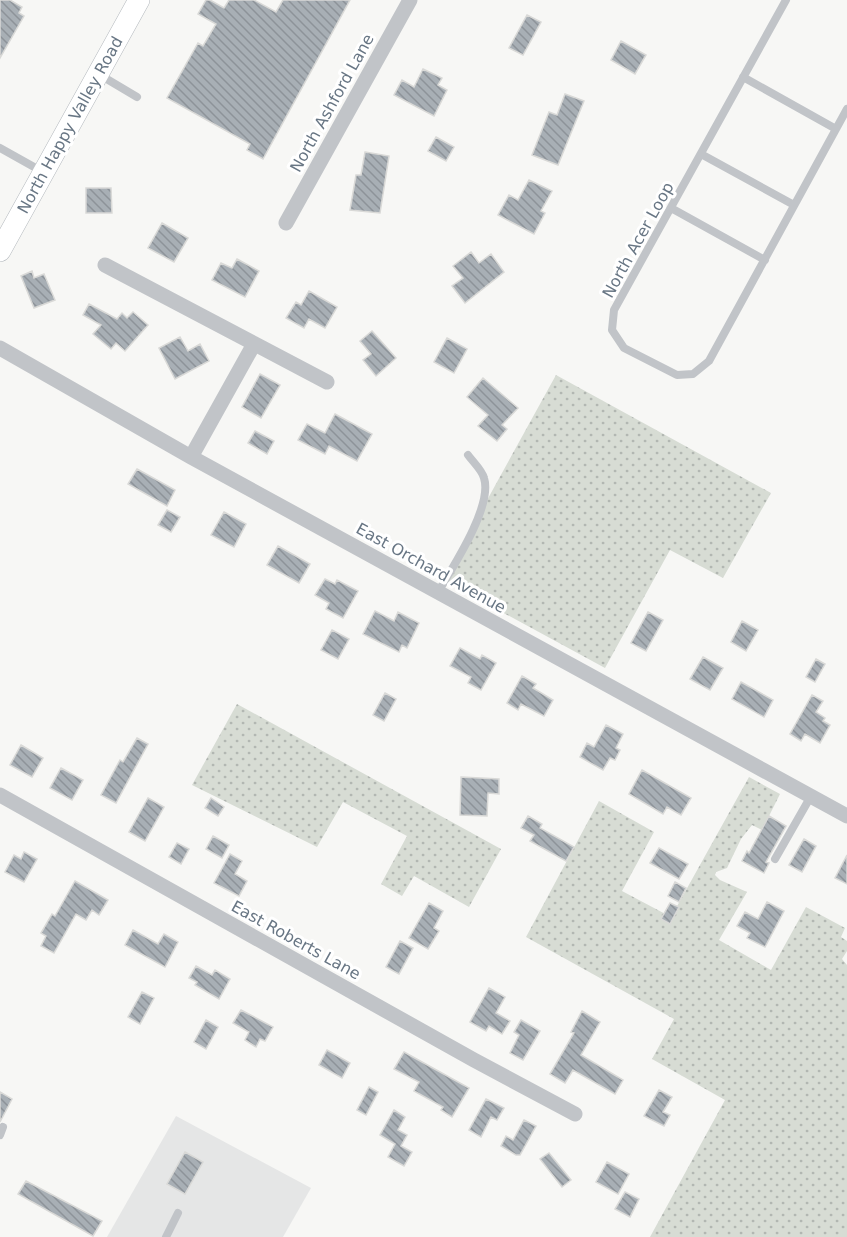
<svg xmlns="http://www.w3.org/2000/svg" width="847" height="1237" font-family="'DejaVu Sans',sans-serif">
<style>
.built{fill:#e5e6e6}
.grass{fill:url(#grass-dots)}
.building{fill:url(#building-back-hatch);stroke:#d9d9d7;stroke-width:1.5}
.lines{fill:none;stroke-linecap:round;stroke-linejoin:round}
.secondary-casing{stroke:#b3b8bd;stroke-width:22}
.service{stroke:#c1c4c8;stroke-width:8}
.minor{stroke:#c1c4c8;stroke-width:15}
.secondary{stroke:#fff;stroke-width:21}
.labels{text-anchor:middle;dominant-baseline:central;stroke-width:6;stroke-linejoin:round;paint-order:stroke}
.street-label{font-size:16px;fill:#687684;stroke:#fff}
</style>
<defs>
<pattern id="grass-dots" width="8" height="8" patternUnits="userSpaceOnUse" patternTransform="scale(1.5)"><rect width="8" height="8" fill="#d7dcd4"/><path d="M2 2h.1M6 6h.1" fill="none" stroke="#b2b7b2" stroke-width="1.8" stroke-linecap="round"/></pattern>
<pattern id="building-back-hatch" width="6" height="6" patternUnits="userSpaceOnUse" patternTransform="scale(1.5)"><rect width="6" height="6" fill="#a8afb5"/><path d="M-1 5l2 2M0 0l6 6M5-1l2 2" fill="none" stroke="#8d9399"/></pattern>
</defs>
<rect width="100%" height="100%" fill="#f7f7f5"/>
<path class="built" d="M176 1116 311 1188 283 1237H107Z"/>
<path class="grass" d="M556 375 771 493 723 578 670 550 605 668 443 580Z
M237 704 501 849 469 907 414 876 402 896 381 884 407 836 343 802 317 847 192 785Z
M749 777 780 794 762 830 752 825 741 839 727 868 716 872 715 875 720 880 747 892 719 940 771 970 806 907 845 928 841 937 847 941V951L842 959 847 965V1237H650L725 1100 652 1059 674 1019 526 937 599 801 654 832 622 891 671 917Z"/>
<path class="building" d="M0 0H10L22 7 19 13 24 16 0 58Z
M206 0H210L224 8 229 0H254L276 12 283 0H350L263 159 247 150 250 144 167 98 198 43 203 46 216 24 198 14Z
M527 15 541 22 523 55 509 48Z
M621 41 646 55 635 74 611 60Z
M423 69 442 78 438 85 447 90 434 116 394 95 402 80 414 87Z
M565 94 584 101 558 165 532 155 549 112 557 115Z
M436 137 454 147 446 161 428 151Z
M365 152 389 156 380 213 350 210 356 175H361Z
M529 180 552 191 541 211 545 213 534 234 498 215 509 195 518 200Z
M86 188H111L112 213H86Z
M162 223 188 238 174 262 148 248Z
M471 252 479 263 491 254 504 272 465 303 452 286 463 278 453 266Z
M237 259 259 271 245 297 212 280 221 263 232 268Z
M32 271 34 278 44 274 55 300 34 308 21 276Z
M309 291 337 307 325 328 309 319 304 328 286 318 296 302 301 305Z
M89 304 117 319 122 313 127 318 133 312 148 325 125 351 116 343 111 349 93 334 101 325 83 315Z
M372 331 396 358 376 376 363 360 371 354 360 341Z
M180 337 188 351 200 344 209 361 175 379 159 348Z
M447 338 467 349 454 373 434 362Z
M260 374 280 385 261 418 242 407Z
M483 378 518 408 502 425 507 429 497 441 478 426 488 415 467 397Z
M335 414 372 434 357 461 329 446 325 454 298 440 307 424 325 433Z
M255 431 274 441 267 454 248 443Z
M137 469 175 490 167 506 128 484Z
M167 510 180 517 171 532 158 525Z
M224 512 246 524 234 547 211 535Z
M278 546 310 564 299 583 267 565Z
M325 579 335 584 337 580 358 591 343 618 326 609 329 603 315 595Z
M375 611 394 621 398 612 419 623 407 648 402 645 399 652 363 634Z
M648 612 663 620 646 651 631 643Z
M742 621 758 630 746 651 731 642Z
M332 630 349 639 338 659 321 650Z
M460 648 480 659 482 655 496 663 481 690 468 683 471 677 450 666Z
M703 657 723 668 710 690 690 679Z
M816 659 825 664 815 682 806 677Z
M522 676 536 684 533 688 553 700 544 716 521 704 518 710 507 703Z
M741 682 773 700 764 717 732 699Z
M385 693 396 699 384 721 373 715Z
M812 695 823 701 816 712 825 718 823 721 830 725 820 743 805 734 801 741 790 734Z
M606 725 623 734 616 748 620 750 615 760 610 758 603 770 580 757 587 743 594 747Z
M137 738 148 744 116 803 101 795 120 760 123 762Z
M21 745 43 758 32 777 10 765Z
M61 768 83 780 72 800 50 788Z
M642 770 691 798 681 815 667 807 663 814 629 794Z
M461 777 499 779V794L488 793 487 816 460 815Z
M148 798 164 807 145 841 129 832Z
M211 798 224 807 218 816 205 808Z
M528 816 542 824 540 828 574 847 566 861 530 841 534 835 521 828Z
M769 816 786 826 766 862 769 863 764 873 742 861 747 851 749 853Z
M213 836 229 845 222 858 206 849Z
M804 839 816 846 802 872 789 865Z
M177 843 189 849 181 864 169 857Z
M659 848 688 864 679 879 650 863Z
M24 852 37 859 24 882 5 872 14 855 21 859Z
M230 854 242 861 235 874 247 881 239 896 214 883Z
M847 855V884L835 878Z
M75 881 108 900 99 915 92 910 86 920 76 914 54 953 41 946 46 936 41 933 52 914 55 916Z
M675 882 686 888 679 902 668 896Z
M767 902 784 911 765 947 747 938 750 933 737 926 745 912 758 919Z
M429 903 443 911 434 928 439 931 428 949 409 938Z
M670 903 679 907 670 924 661 919Z
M133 930 158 944 164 934 178 942 165 967 125 945Z
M400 941 413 948 399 974 386 967Z
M196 966 212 975 215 970 230 979 219 999 195 985 197 982 189 978Z
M489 988 505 997 496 1013 510 1021 502 1034 489 1026 486 1031 470 1022Z
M142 992 154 998 140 1024 128 1017Z
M241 1010 273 1027 265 1041 260 1039 256 1047 245 1040 249 1032 233 1023Z
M582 1011 600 1022 581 1055 623 1080 615 1094 573 1070 565 1083 550 1074 574 1033 571 1032Z
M206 1020 218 1027 206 1049 194 1042Z
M521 1020 540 1031 523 1060 510 1053 519 1035 514 1032Z
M327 1050 350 1063 342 1078 319 1065Z
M404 1052 469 1088 452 1117 441 1110 443 1107 414 1091 419 1082 394 1069Z
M369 1087 378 1092 366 1115 357 1110Z
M659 1090 672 1097 663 1112 670 1115 664 1126 644 1116Z
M0 1092 12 1099 0 1122Z
M486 1099 504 1108 497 1120 491 1117 481 1137 469 1130Z
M394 1110 405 1117 398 1130 407 1135 401 1146 412 1152 404 1166 388 1157 395 1144 380 1135Z
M524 1120 536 1126 520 1155H516L501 1146 506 1136 513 1140Z
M185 1152 203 1162 185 1194 167 1184Z
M549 1153 571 1180 562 1187 540 1159Z
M607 1162 629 1174 618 1194 596 1182Z
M26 1181 102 1221 93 1236 18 1194Z
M625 1192 639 1199 630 1217 615 1209Z"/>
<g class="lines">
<g class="secondary-casing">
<path id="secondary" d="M0 251 139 0"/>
</g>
<path class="service" d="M786 0 614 310 612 330 624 348 677 375 693 374 709 361 847 109
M100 75 137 97
M743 77 836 129
M0 148 43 172
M701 154 794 205
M671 208 765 260
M438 592C453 567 493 506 484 478 482 470 473 462 468 455
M775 859 811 796
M0 1135 3 1127
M166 1237 178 1213"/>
<path class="minor" d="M286 223 410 0
M105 265 327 382
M0 348 191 457 847 816
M191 457 254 344
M0 795 474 1060 575 1114"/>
<use href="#secondary" class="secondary"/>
</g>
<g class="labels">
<g class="street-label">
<text transform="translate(332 103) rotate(-61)">North Ashford Lane</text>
<text transform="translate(70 125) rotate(-61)">North Happy Valley Road</text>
<text transform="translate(638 240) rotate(-61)">North Acer Loop</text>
<text transform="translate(431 568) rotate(29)">East Orchard Avenue</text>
<text transform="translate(296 940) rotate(29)">East Roberts Lane</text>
</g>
</g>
</svg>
